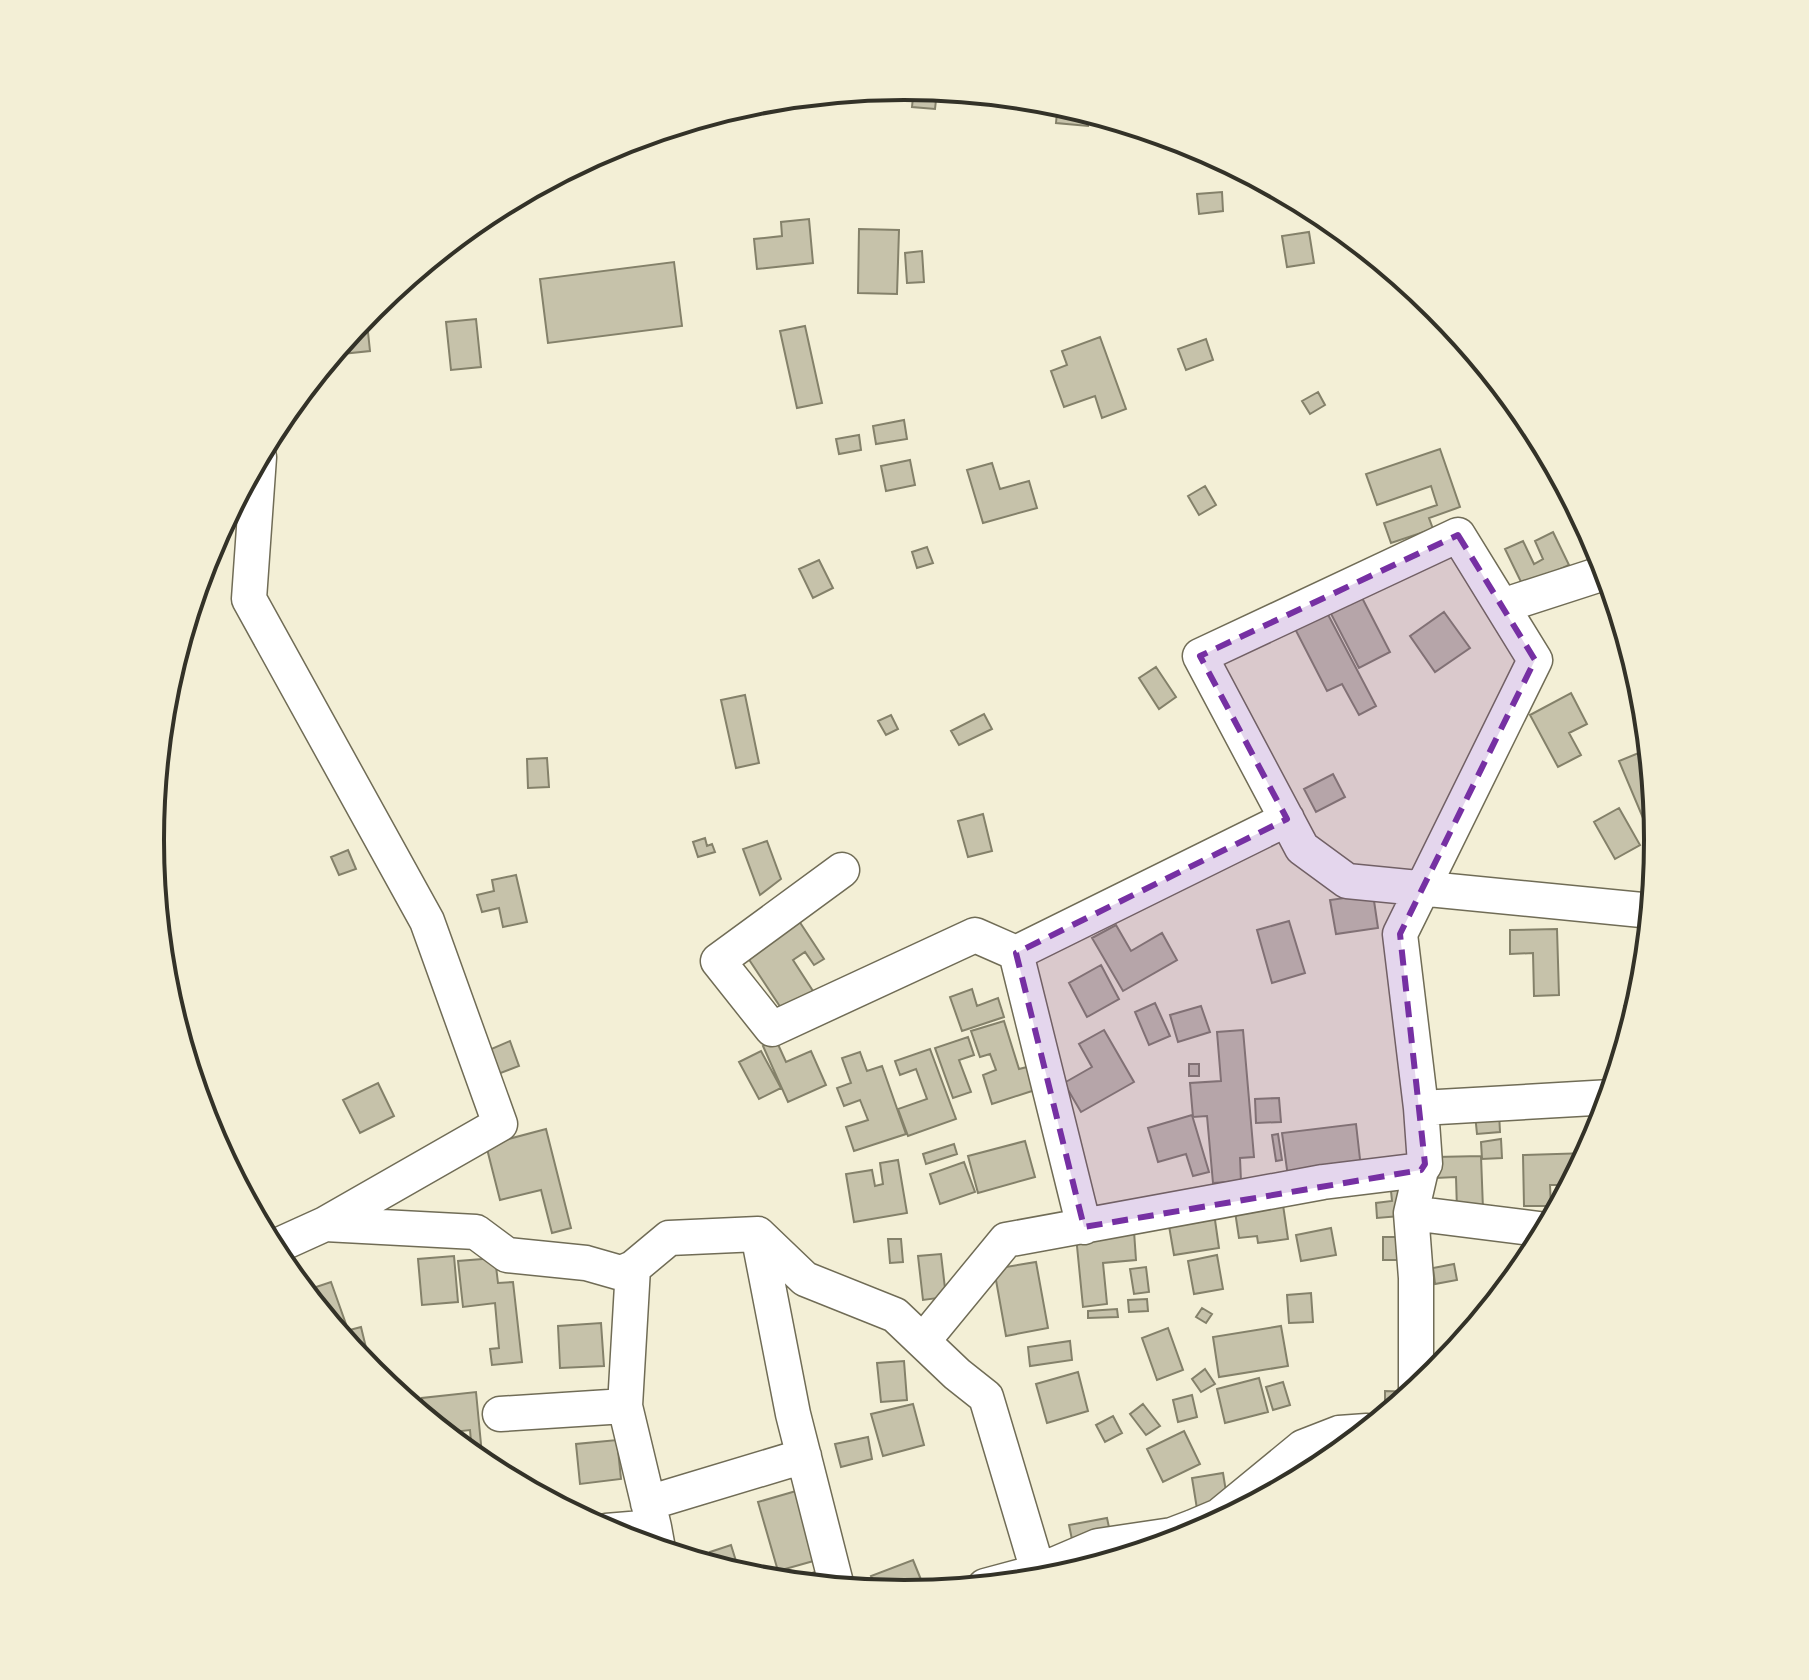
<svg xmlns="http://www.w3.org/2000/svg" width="1809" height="1680" font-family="'IBM Plex Sans',sans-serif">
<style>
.building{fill:#c6c2aa;stroke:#84816a;stroke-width:2}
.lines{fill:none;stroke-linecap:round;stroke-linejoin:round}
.minor-casing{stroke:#706c56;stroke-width:37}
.minor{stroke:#fff;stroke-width:34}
.marked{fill:#7630a3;fill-opacity:0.2;stroke:#7630a3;stroke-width:6;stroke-dasharray:16 10;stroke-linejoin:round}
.rim{fill:none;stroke:#333228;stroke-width:4}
</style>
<rect width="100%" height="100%" fill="#f3efd6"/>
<path class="building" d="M914 87 970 92 969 103 936 100 935 109 912 107Z
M1058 102 1089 112 1088 126 1056 123Z
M1222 192 1223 211 1199 214 1197 194Z
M809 219 813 263 757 269 754 239 782 236 781 222Z
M859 229 899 230 897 294 858 293Z
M1309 232 1314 263 1287 267 1282 236Z
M922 251 924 282 907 283 905 253Z
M674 262 682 326 548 343 540 279Z
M366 313 370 351 332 355Z
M476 319 481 367 451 370 446 322Z
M805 326 822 403 797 408 780 331Z
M1100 337 1126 409 1102 418 1095 396 1064 407 1051 371 1067 365 1062 351Z
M1206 339 1213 360 1186 370 1178 349Z
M1318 392 1325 405 1310 414 1302 401Z
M904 420 907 439 876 444 873 426Z
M859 435 861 450 839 454 836 439Z
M1440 449 1460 507 1429 518 1433 529 1391 543 1384 523 1437 505 1431 486 1377 505 1366 474Z
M910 460 915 485 886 491 881 466Z
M992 463 1000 489 1029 481 1037 508 983 523 967 470Z
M1205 486 1216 505 1199 515 1188 496Z
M1553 532 1569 565 1523 586 1505 549 1523 541 1534 564 1543 559 1535 541Z
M927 547 933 563 917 568 912 552Z
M819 560 833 588 813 598 799 569Z
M1359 592 1390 652 1359 668 1328 608Z
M1324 607 1376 706 1359 715 1342 684 1327 691 1292 623Z
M1444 612 1470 648 1435 672 1410 636Z
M1156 667 1176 697 1159 709 1139 678Z
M1571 693 1587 724 1569 733 1581 755 1558 767 1530 715Z
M745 695 759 763 736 768 721 700Z
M984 714 992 729 959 745 951 731Z
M891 715 898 729 886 735 878 721Z
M1641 752 1649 771 1652 770 1656 813 1643 818 1619 761Z
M547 758 549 787 528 788 527 759Z
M1333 774 1345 797 1316 812 1304 789Z
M1619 808 1640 845 1615 859 1594 822Z
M983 814 992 851 968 857 958 821Z
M705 838 707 846 712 844 715 852 698 857 693 842Z
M767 841 781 879 760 895 743 849Z
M348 850 356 869 339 875 331 857Z
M516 875 527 922 503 927 499 908 482 912 477 895 494 891 492 880Z
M160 880 169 920 159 922 155 881Z
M1373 894 1378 928 1336 934 1330 900Z
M799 921 824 959 814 965 805 952 793 960 813 991 783 1011 746 955Z
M1289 921 1305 973 1272 983 1257 930Z
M1116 925 1131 951 1162 933 1177 960 1123 991 1092 938Z
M1557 929 1559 995 1534 996 1533 953 1510 954V930Z
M1101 965 1119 999 1087 1017 1069 983Z
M972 989 977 1006 998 998 1004 1017 962 1031 950 997Z
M1155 1003 1170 1036 1149 1045 1135 1012Z
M1639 1004 1628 1041 1624 1006Z
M1201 1006 1210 1032 1178 1042 1170 1015Z
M1004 1021 1019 1069 1027 1067 1035 1090 992 1104 983 1075 996 1070 990 1054 980 1057 971 1031Z
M1104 1030 1134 1082 1081 1112 1064 1083 1092 1067 1079 1044Z
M1243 1030 1254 1157 1240 1158 1241 1181 1213 1183 1207 1116 1193 1117 1190 1083 1221 1081 1217 1032Z
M968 1037 974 1055 959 1060 971 1092 953 1098 935 1048Z
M776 1040 786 1062 811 1051 826 1085 788 1102 763 1046Z
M510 1041 519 1066 498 1074 489 1050Z
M930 1049 956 1119 908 1136 898 1109 927 1099 916 1069 900 1075 895 1061Z
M761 1051 781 1088 759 1099 739 1062Z
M860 1052 867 1071 882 1066 906 1134 854 1151 846 1127 868 1120 860 1100 844 1106 837 1088 851 1083 842 1058Z
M1189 1064H1199V1076H1189Z
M378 1083 394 1116 360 1133 343 1100Z
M1279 1098 1281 1122 1256 1123 1255 1099Z
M1499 1112 1500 1132 1477 1134 1475 1114Z
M1192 1115 1209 1172 1193 1176 1186 1154 1158 1162 1148 1128Z
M1356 1124 1361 1168 1288 1177 1282 1133Z
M546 1129 571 1228 552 1233 541 1190 500 1200 486 1145Z
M1278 1134 1282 1160 1276 1161 1272 1135Z
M1501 1139 1502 1158 1482 1159 1481 1142Z
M1025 1141 1035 1177 978 1193 968 1156Z
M954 1144 957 1154 926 1164 923 1154Z
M1588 1153 1571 1185H1550L1551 1206H1524L1523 1155Z
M1481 1156 1483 1209 1457 1210 1456 1177 1436 1178V1157Z
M898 1160 907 1213 854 1222 846 1174 872 1170 875 1186 883 1184 880 1163Z
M964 1162 975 1192 940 1204 930 1174Z
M1409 1180 1412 1215 1377 1218 1376 1203 1392 1201 1390 1181Z
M1282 1198 1288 1239 1258 1243 1257 1236 1239 1238 1234 1205Z
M1214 1213 1219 1248 1174 1255 1168 1220Z
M1331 1228 1336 1255 1301 1261 1296 1235Z
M1134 1231 1136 1260 1103 1263 1107 1304 1083 1307 1076 1236Z
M1383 1237H1417V1260H1383Z
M888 1239H901L903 1262 890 1263Z
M941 1254 946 1297 923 1300 918 1256Z
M1217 1255 1223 1289 1194 1294 1188 1261Z
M454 1256 458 1302 422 1305 418 1259Z
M495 1258 498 1283 513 1282 522 1362 492 1365 490 1349 499 1348 495 1303 463 1307 458 1261Z
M1036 1262 1048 1328 1006 1336 994 1269Z
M1454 1264 1457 1280 1435 1284 1433 1268Z
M1146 1267 1149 1292 1134 1294 1130 1269Z
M331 1282 347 1327 337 1331 304 1291Z
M1311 1293 1313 1322 1289 1323 1287 1295Z
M1147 1299 1148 1311 1129 1312 1128 1300Z
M1202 1308 1212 1314 1206 1323 1196 1317Z
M1117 1309 1118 1317 1088 1318V1311Z
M601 1323 604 1366 560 1368 558 1326Z
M1281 1326 1288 1366 1219 1377 1213 1337Z
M361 1327 369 1360 362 1361 338 1333Z
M1168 1328 1183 1370 1157 1380 1142 1338Z
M1070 1341 1072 1360 1030 1366 1028 1347Z
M904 1361 907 1400 881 1402 877 1363Z
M1205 1369 1215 1384 1201 1392 1192 1379Z
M1078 1372 1088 1411 1047 1423 1036 1384Z
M1259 1378 1268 1412 1225 1423 1217 1389Z
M1283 1382 1290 1405 1273 1410 1266 1387Z
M1385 1391 1415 1392 1385 1417Z
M476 1392 483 1465 469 1454 472 1453 470 1430 444 1433 424 1416 422 1398Z
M1192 1395 1197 1417 1178 1422 1173 1400Z
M913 1404 924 1445 883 1456 871 1414Z
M1143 1404 1160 1426 1146 1435 1130 1414Z
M1113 1416 1122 1433 1105 1442 1096 1425Z
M1184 1431 1200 1464 1163 1482 1147 1449Z
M868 1437 872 1459 841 1467 835 1444Z
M617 1440 621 1479 580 1484 576 1444Z
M1223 1473 1229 1510 1198 1515 1192 1478Z
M796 1491 817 1560 778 1571 758 1502Z
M1107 1518 1113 1546 1075 1554 1069 1525Z
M731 1545 740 1574 714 1566 710 1552Z
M913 1560 926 1592 904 1594 878 1591 871 1576Z
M819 1570 826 1586 789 1583Z"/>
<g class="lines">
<g class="minor-casing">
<path id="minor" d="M259 457 249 599 427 921 500 1124 325 1224
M1502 606 1607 572
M842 870 718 961 772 1029 975 935 1016 953
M1421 1108 1400 934 1535 660 1458 535 1200 656 1302 848 1347 881 1652 911
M1421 1170 1425 1164 1421 1108 1611 1097
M1411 1213 1416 1278V1391
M1084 1227 1016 953 1287 819
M758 1234 793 1414 837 1587
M272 1248 325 1224 476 1232 507 1255 586 1263 621 1273 633 1268 669 1238 758 1234 805 1279 895 1315 957 1374 986 1397 1041 1581
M923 1341 1006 1240 1323 1182 1421 1170 1411 1213 1547 1230
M625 1406 633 1268
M500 1414 625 1406 654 1527
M648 1503 804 1456
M606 1531 654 1527 658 1549
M985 1586 1037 1572 1098 1546 1172 1535 1193 1527 1219 1516 1303 1447 1339 1433 1367 1431"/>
</g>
<use href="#minor" class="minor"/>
</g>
<path class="marked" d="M1458 535 1535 660 1400 934 1425 1164 1421 1170 1084 1227 1016 953 1287 819 1200 656Z"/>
<path d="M0 0H1809V1680H0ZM164 840a740 740 0 1 1 1480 0a740 740 0 1 1-1480 0Z" fill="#f3efd6" fill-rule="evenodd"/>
<path class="rim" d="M164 840a740 740 0 1 1 1480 0a740 740 0 1 1-1480 0Z"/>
</svg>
